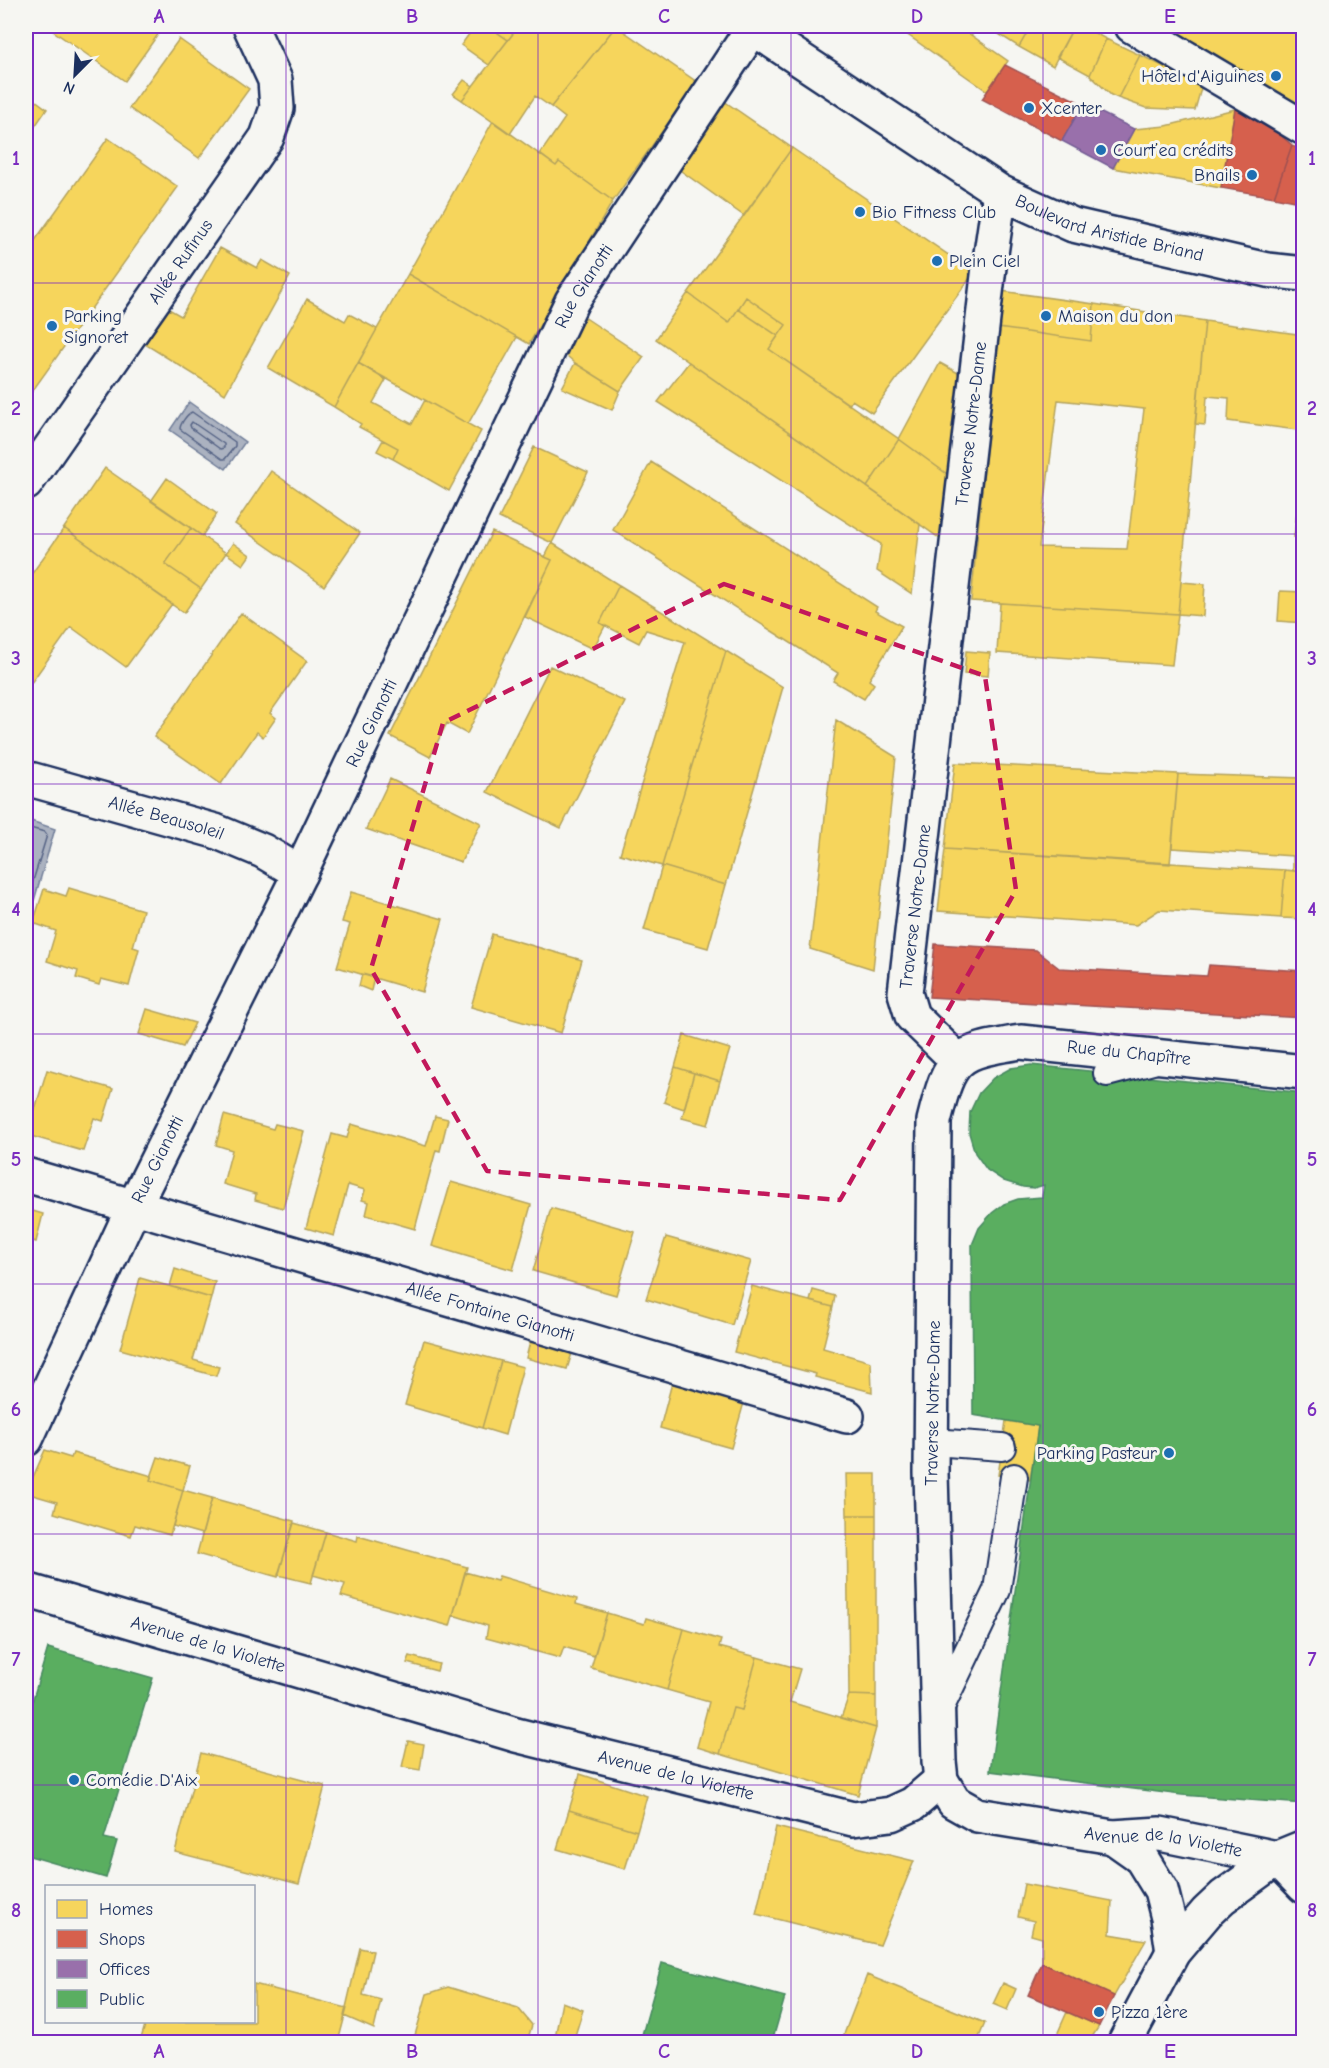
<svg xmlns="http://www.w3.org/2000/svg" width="1329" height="2068" font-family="'Comic Neue',sans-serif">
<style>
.water{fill:#abb2c0;stroke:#717e99;stroke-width:1.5}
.homes{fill:#f6d55c;stroke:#b4a35d;stroke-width:1.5;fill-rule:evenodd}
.shops{fill:#d6604d;stroke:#9e5152;stroke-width:1.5}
.offices{fill:#9970ab;stroke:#735c94;stroke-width:1.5}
.public{fill:#5aae61;stroke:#478860;stroke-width:1.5}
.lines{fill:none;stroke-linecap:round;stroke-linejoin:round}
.shore{stroke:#556385;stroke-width:1.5}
.service-casing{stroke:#1b2f5e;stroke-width:30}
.minor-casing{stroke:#1b2f5e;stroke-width:38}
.tertiary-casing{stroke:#1b2f5e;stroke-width:38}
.secondary-casing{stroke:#1b2f5e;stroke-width:38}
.primary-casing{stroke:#1b2f5e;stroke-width:38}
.service{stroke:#f6f6f2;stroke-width:26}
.minor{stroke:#f6f6f2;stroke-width:33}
.tertiary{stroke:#f6f6f2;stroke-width:33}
.secondary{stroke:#f6f6f2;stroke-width:33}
.primary{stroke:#f6f6f2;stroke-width:33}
.marked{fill:none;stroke:#c2185b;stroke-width:4.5;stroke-dasharray:12 8;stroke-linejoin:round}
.grid{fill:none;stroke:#7b2cbf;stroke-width:1.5;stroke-opacity:0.55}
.poi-dot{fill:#1f6fb2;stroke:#f6f6f2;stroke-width:2}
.labels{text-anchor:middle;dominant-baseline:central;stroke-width:6;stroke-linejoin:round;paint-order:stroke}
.poi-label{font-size:18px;fill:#1b2f5e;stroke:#f6f6f2;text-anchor:start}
.street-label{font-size:18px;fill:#1b2f5e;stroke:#f6f6f2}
.neatline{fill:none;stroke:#7b2cbf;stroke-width:2}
.grid-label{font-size:20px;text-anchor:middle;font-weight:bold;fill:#7b2cbf}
</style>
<rect width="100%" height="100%" fill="#f6f6f2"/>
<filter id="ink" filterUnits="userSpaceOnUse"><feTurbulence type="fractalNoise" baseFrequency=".0167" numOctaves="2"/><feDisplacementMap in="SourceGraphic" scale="12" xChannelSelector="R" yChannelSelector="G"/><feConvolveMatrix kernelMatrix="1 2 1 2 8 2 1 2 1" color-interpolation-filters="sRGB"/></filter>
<g filter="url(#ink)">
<path class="water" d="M189 402 245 442 226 469 170 430Z
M28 820 55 829 33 904 26 902V831Z"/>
<path class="homes" d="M46 26H164L125 81Z
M475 26H488L508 40 489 65 461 45Z
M488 26H519L508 40Z
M519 26H616L551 107 535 96 510 134 462 100Z
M616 26 697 82 613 201 559 162 556 166 540 154 565 118 551 107Z
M895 26H958L1008 61 987 91Z
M986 26H1031L1019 47Z
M1031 26H1074L1053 66 1019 47Z
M1074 26H1082L1106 39 1090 75 1057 57Z
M1166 26H1304V111L1218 56Z
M179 39 249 89 199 158 129 108Z
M1106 39 1140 55 1118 98 1111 95 1090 75Z
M1140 55 1202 85 1195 110 1146 108 1118 98Z
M464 80 473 86 462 100 453 94Z
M26 93 47 109 26 139Z
M724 101 792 148 744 216 677 168Z
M1235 109 1221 188 1113 168 1134 129 1166 126Z
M493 121 556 166 559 162 613 201 529 344 408 274Z
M108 138 178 187 26 400V253Z
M792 148 969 269 970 278 872 413 852 400 849 405 769 349 786 325 746 297 729 323 688 293Z
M220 248 257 268 262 260 290 276 225 394 145 344 169 309 181 316Z
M408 274 517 337 468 424 358 363Z
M1001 291 1094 304 1091 341 998 328Z
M688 293 729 323 738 309 778 336 769 349 899 439 867 487 656 339Z
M746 297 786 325 778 336 738 309Z
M307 299 345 321 349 314 377 329 334 407 268 368Z
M1094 304 1205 321 1178 614 971 601 998 328 1091 341ZM1058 400 1144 409 1127 549 1039 547Z
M581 315 644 357 620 391 575 363 567 356 573 328Z
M1205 321 1304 335V431L1228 421 1229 398 1207 396 1205 425 1195 424Z
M689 362 920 524 912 594 877 571 881 544 658 402Z
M358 363 386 380 373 403 412 424 425 400 481 431 449 491 393 459 398 448 359 427 361 424 334 407Z
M575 363 620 391 612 410 562 388Z
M940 363 960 374 954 479 899 439Z
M899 439 954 479 949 545 867 487Z
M383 440 398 448 393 459 377 451Z
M534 447 588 472 552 543 499 518Z
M651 462 877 607 875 611 902 626 869 680 874 684 864 699 833 681 838 673 613 530Z
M105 468 191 528 165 564 201 589 184 613 64 528Z
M271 471 360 533 324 586 235 524Z
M167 478 217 514 202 536 151 501Z
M1297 511H1304V538L1294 537Z
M64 528 172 604 126 667 71 627 26 690V582Z
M191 528 226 553 201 589 165 564Z
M492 532 552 560 467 734 447 723 430 757 390 736Z
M233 543 250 555 243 565 226 553Z
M552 543 619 585 600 623 605 626 593 649 525 617 552 560 545 557Z
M1181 582 1205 584 1203 616 1178 614Z
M619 585 726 651 662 866 620 854 685 642 646 630 639 643 600 623Z
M1280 591 1304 592V623L1278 621Z
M1000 603 1178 614 1172 665 997 653Z
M241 613 307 661 270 713 276 718 263 737 257 732 221 784 154 737Z
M726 651 783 687 726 885 662 866Z
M966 651 990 653 988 676 964 674Z
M550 666 625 702 561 828 487 792Z
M836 720 896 757 873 969 810 949Z
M955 763 1178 774 1170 864 945 849Z
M1178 774 1304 778V872L1293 871V856L1172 848Z
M390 779 481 823 461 862 366 829Z
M945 849 1285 870 1281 918 1159 910 1136 925 938 911Z
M662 866 726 885 708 948 644 930Z
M1285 870 1304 872V919L1281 918Z
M69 888 143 910 133 947 139 949 129 986 101 979 99 985 76 978 78 971 47 961 56 931 33 923 44 889 66 896Z
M351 892 443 919 422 992 337 967 350 924 342 922Z
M492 934 582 960 561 1033 471 1007Z
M362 974 374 977 371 991 359 986Z
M147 1009 195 1023 183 1047 139 1034Z
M684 1035 730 1049 720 1081 675 1067Z
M675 1067 694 1073 684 1109 664 1102Z
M47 1070 113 1089 103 1121 94 1118 83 1151 27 1135Z
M694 1073 720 1081 708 1125 682 1118Z
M224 1115 273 1129 275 1124 304 1131 283 1208 255 1200 256 1194 223 1184 232 1150 216 1145Z
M435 1116 448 1119 440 1151 436 1150 415 1229 366 1215 369 1202 362 1200 365 1190 348 1185 334 1236 306 1228 332 1134 347 1138 351 1124 426 1146Z
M451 1182 531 1205 513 1270 432 1246Z
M551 1208 635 1232 616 1295 533 1271Z
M26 1209 43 1214 36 1242 26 1239Z
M666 1237 751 1261 732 1325 646 1299Z
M175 1269 215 1282 211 1298 170 1286Z
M140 1278 211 1298 193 1360 219 1367 216 1376 120 1349Z
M752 1286 833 1307 823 1348 871 1362 872 1392 815 1377 816 1374 734 1352Z
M813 1290 835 1296 833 1307 810 1301Z
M531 1338 573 1350 567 1369 526 1358Z
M424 1340 501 1361 482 1428 405 1405Z
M501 1361 523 1367 505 1435 482 1428Z
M673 1379 745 1399 731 1448 660 1428Z
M1006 1421 1038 1426 1030 1480 998 1475Z
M45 1450 71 1458 73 1453 152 1476 150 1480 183 1490 170 1535 135 1525 131 1536 54 1513 57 1502 26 1493Z
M158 1457 190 1466 183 1490 150 1480Z
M846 1474H876V1515H847Z
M183 1490 212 1498 202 1534 173 1526Z
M212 1498 294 1521 278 1577 197 1554Z
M847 1515H876V1696L849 1695Z
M294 1523 326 1532 311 1583 278 1575Z
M326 1532 357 1541 358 1536 467 1567 450 1626 341 1596 345 1584 313 1575Z
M465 1572 497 1581 499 1576 577 1599 576 1604 607 1613 594 1656 564 1647 560 1658 486 1638 488 1626 453 1615Z
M607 1613 644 1624 646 1618 684 1629 667 1690 591 1668Z
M684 1629 721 1640 719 1647 757 1657 742 1710 733 1708 720 1754 697 1747 709 1702 667 1690Z
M410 1656 439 1664 437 1671 407 1663Z
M757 1657 800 1669 790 1702 876 1728 858 1795 720 1754 733 1708 742 1710Z
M849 1695 876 1696V1728L841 1718Z
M408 1741 424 1744 420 1770 402 1767Z
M201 1753 325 1786 299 1884 175 1852Z
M580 1774 647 1796 637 1831 569 1810Z
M569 1810 637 1831 625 1869 557 1849Z
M776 1827 914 1861 880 1945 756 1914Z
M1024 1884 1112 1901 1110 1934 1146 1940 1114 1996 1042 1963V1938L1031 1935 1034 1921 1018 1917Z
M360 1948 373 1951 363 1995 381 2000 374 2029 344 2016Z
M867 1975 985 2023 977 2042H841Z
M1003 1983 1016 1989 1007 2010 993 2004Z
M254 1984 347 2008 338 2042H140L146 2022H254Z
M448 1987 518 2008 532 2025 529 2035 554 2042 562 2002 583 2010 573 2042H413L427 1994Z
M1067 2012 1099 2026 1089 2042H1065L1055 2039Z"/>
<path class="shops" d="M1005 65 1083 104 1062 141 982 99Z
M1247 107 1292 145 1274 197 1221 188 1235 109Z
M1292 145 1304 154V203L1274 197Z
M935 944 1036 950 1059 968 1207 976 1209 965 1304 971V1018L929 997Z
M1042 1963 1114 1996 1099 2026 1028 1995Z"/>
<path class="offices" d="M1083 104 1134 129 1113 168 1062 141Z"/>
<path class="public" d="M1031 1065 1304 1093V1804L1182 1795 990 1771 1038 1426 973 1415 972 1245 979 1228 992 1213 1004 1204 1018 1199 1042 1197 1044 1185 1034 1188 1023 1187 1004 1181 987 1170 975 1153 969 1133 970 1112 979 1093 993 1078 1011 1068Z
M48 1648 153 1678 104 1838 117 1841 106 1878 26 1855V1722Z
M662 1963 785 1997 772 2042H640Z"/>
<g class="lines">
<path class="shore" d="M192 412 235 442V446L225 459H222L180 429C180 424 187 414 192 412Z
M192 422 224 444V448L220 449 191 428 190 425Z
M26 827 45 832 47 835 29 894 26 897"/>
<g class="service-casing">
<path id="service" d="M1107 1073 1153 1061
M933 1442 1002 1447
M939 1711 997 1590 1014 1477"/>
</g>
<g class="minor-casing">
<g id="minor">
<path d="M1132 26 1304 128"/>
<path id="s1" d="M26 483 267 137 277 108 275 80 250 26"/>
<path id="s2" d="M26 778 215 831 263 851 300 873"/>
<path id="s3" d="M957 1060 912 1016 905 993 989 267 1000 192"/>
<path id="s4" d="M26 1175 847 1416"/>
<path id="s5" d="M26 1439 134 1206 300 873 572 301 753 28"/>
<path d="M1113 1837 1140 1856 1161 1890 1168 1918 1173 1952"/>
<path d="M1125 2042 1173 1952 1207 1912 1223 1897 1277 1858 1304 1847"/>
</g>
</g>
<g class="tertiary-casing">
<g id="tertiary">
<path id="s6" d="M26 1590 516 1735 853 1819 891 1814 913 1804 941 1780"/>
</g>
</g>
<g class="secondary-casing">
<g id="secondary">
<path id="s7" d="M1304 1072 1021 1042C956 1052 950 1056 934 1121L931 1473 939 1761 941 1780 954 1802 977 1815 1113 1837 1160 1834 1277 1858 1304 1886"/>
</g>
</g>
<g class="primary-casing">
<g id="primary">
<path id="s8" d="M750 26 1000 192 1073 225 1267 270 1304 274"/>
</g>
</g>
<use href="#service" class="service"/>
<use href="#minor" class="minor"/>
<use href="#tertiary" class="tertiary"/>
<use href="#secondary" class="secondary"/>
<use href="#primary" class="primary"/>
</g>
</g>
<path class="marked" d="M724 584 985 676 1016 890 840 1200 487 1171 371 969 443 723Z"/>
<path class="grid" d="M286 26V2042M538 26V2042M791 26V2042M1043 26V2042M26 283H1304M26 534H1304M26 784H1304M26 1034H1304M26 1284H1304M26 1534H1304M26 1785H1304"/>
<g class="poi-dot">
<circle cx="1276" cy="76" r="6"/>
<circle cx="1029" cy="108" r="6"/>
<circle cx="1101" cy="150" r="6"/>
<circle cx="1252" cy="175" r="6"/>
<circle cx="860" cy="212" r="6"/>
<circle cx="937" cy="261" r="6"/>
<circle cx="1046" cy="316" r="6"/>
<circle cx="52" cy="326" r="6"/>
<circle cx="1169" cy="1453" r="6"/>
<circle cx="74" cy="1780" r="6"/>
<circle cx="1099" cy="2012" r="6"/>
</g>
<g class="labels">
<g class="poi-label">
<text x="1264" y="76" text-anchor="end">Hôtel d'Aiguines</text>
<text x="1041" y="108">Xcenter</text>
<text x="1113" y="150">Court’ea crédits</text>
<text x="1240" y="175" text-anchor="end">Bnails</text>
<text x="872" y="212">Bio Fitness Club</text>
<text x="949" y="261">Plein Ciel</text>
<text x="64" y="316">Parking<tspan x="64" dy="21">Signoret</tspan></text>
<text x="1058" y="316">Maison du don</text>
<text x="1157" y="1453" text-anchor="end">Parking Pasteur</text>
<text x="86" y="1780">Comédie D'Aix</text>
<text x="1111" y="2012">Pizza 1ère</text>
</g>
<g class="street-label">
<text stroke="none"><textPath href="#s8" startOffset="416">Boulevard Aristide Briand</textPath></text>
<text stroke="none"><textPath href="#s1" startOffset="270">Allée Rufinus</textPath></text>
<text stroke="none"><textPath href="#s5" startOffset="1281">Rue Gianotti</textPath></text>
<text stroke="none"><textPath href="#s3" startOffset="660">Traverse Notre-Dame</textPath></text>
<text stroke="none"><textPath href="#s5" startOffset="795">Rue Gianotti</textPath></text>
<text stroke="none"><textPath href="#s2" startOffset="146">Allée Beausoleil</textPath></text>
<text stroke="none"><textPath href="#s3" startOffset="174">Traverse Notre-Dame</textPath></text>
<text transform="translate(1129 1053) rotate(6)">Rue du Chapître</text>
<text stroke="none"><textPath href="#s5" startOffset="309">Rue Gianotti</textPath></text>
<text stroke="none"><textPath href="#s4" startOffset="484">Allée Fontaine Gianotti</textPath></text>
<text transform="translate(933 1403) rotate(-89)">Traverse Notre-Dame</text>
<text stroke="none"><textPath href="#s6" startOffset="190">Avenue de la Violette</textPath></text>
<text stroke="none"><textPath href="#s6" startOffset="676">Avenue de la Violette</textPath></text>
<text stroke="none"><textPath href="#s7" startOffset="1316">Avenue de la Violette</textPath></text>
</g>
</g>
<rect width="1329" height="2068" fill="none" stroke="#f6f6f2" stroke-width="66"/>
<rect x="45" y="1885" width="210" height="138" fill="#f6f6f2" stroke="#9ea6b7" stroke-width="1.5"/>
<rect x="57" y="1900" width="30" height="18" fill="#f6d55c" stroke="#9ea6b7" stroke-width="1.5"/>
<text x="99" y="1915" font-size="18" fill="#1b2f5e">Homes</text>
<rect x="57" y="1930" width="30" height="18" fill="#d6604d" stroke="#9ea6b7" stroke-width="1.5"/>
<text x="99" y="1945" font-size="18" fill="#1b2f5e">Shops</text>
<rect x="57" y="1960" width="30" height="18" fill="#9970ab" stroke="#9ea6b7" stroke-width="1.5"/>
<text x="99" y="1975" font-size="18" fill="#1b2f5e">Offices</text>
<rect x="57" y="1990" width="30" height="18" fill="#5aae61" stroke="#9ea6b7" stroke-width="1.5"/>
<text x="99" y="2005" font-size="18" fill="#1b2f5e">Public</text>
<g transform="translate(75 75) rotate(204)" stroke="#f6f6f2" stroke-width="4.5" paint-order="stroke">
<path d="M0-4.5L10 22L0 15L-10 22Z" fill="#1b2f5e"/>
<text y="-9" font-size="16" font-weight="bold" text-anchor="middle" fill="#1b2f5e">N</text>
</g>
<rect x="33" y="33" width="1263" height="2002" class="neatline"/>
<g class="grid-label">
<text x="159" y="23">A</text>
<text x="412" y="23">B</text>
<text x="664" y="23">C</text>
<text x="917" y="23">D</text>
<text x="1170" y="23">E</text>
<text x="16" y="165">1</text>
<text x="1312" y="165">1</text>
<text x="16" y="415">2</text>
<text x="1312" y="415">2</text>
<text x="16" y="665">3</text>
<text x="1312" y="665">3</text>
<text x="16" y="916">4</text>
<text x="1312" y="916">4</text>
<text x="16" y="1166">5</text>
<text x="1312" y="1166">5</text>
<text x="16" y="1416">6</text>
<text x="1312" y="1416">6</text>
<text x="16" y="1666">7</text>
<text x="1312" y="1666">7</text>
<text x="16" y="1917">8</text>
<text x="1312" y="1917">8</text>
<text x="159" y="2058">A</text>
<text x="412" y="2058">B</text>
<text x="664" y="2058">C</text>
<text x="917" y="2058">D</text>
<text x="1170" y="2058">E</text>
</g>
</svg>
